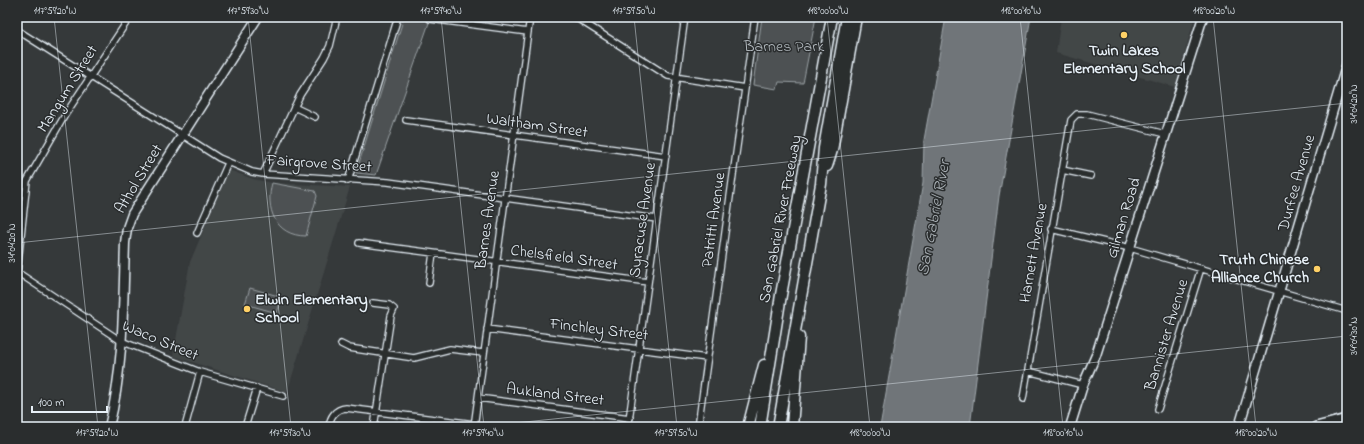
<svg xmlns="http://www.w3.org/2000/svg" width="1364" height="444" font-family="'Indie Flower',sans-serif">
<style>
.built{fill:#424647}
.green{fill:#4d5152;stroke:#9aa1a5}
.water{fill:#707579;stroke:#a0a7ac}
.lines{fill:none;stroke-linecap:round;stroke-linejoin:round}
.street-casing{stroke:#e8f1f8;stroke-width:8}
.secondary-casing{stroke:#e8f1f8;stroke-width:11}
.primary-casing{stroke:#e8f1f8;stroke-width:12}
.highway-casing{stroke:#e8f1f8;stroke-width:13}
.street{stroke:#2a2d2e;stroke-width:5.5}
.secondary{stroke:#2a2d2e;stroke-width:8}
.primary{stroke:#2a2d2e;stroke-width:9}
.highway{stroke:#2a2d2e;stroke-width:10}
.ticks{fill:none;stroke:#e8f1f8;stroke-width:1;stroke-opacity:0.45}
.poi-dot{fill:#ffd166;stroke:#2a2d2e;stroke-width:1.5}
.labels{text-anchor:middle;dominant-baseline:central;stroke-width:3;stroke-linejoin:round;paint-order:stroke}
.park-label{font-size:16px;fill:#b2b9be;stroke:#2a2d2e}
.poi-label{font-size:16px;font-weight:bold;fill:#e8f1f8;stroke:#2a2d2e}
.street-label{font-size:16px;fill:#e8f1f8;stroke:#2a2d2e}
.water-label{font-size:17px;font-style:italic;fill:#acb3b8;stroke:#2a2d2e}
.neatline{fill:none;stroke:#e8f1f8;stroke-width:1.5}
.ticks-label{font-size:10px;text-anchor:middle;fill:#e8f1f8}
</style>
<rect width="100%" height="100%" fill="#35393a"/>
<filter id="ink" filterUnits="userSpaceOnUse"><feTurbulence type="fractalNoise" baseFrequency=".025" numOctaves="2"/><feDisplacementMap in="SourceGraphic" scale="8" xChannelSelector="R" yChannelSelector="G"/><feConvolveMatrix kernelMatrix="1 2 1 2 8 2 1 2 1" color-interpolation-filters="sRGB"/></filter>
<g filter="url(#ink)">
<path class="built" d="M1061 17H1195L1175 87 1056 53Z
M229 170 253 179 272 183 350 187 287 393 283 391 173 356 190 262Z"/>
<path class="green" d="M404 17H431L376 175 356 173Z
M762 17H816L803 83 779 82 777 89 753 85Z
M272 183 315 191 317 196 306 236C275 236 265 208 272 183Z
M250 288 282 297 277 313 245 304Z"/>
<path class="water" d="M946 17H1031L999 196 970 427H880L923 183 924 140Z"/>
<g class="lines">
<g class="street-casing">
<path id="street" d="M575 17 668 76 745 88
M430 19 528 32
M17 30 219 158 252 172 263 174 388 182 657 219
M294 107 315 117
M406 120 666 156
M1062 170 1091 176
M263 174 300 95 324 58 330 46 337 17
M348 181 398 17
M1051 229 1130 248 1347 311
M197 233 228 163
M359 243 648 282
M17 272 121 341 200 372 283 396
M17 272 27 181 65 115 130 17
M429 283 433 253
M373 303 389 305 394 309 391 316 374 427
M487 329 707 358
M341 344 349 348 414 358 450 349 483 353
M1028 371 1083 385
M478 398 630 418
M1023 399 1071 120 1077 114H1087L1165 134
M1158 409 1201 268
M185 427 200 372
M245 427 257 388
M329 427C330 417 335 409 346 408L475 424
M474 427 530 17
M628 427 685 17
M698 427 755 17"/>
</g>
<g class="secondary-casing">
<path id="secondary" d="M109 427C124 367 123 304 125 243L127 228 132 214 258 17
M1070 427 1083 385 1096 355 1203 17
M1239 427 1347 63"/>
</g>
<g class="primary-casing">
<path id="primary" d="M1316 427 1347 419"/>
</g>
<g class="highway-casing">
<path id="highway" d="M827 166 832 150 856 17
M748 427 764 365
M760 427 781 295 832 17
M778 427 821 184 824 148 847 17
M792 427 799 337"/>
</g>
<use href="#street" class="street"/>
<use href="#secondary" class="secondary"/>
<use href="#primary" class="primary"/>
<use href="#highway" class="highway"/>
</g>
</g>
<path class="ticks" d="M54 17 98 427M248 17 291 427M441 17 484 427M634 17 677 427M827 17 870 427M1020 17 1063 427M1213 17 1256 427M17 243 1347 103M477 427 1347 336"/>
<g class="poi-dot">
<circle cx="1124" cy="35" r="4"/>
<circle cx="1317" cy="269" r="4"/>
<circle cx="247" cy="309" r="4"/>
</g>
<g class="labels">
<g class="park-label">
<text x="784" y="47">Barnes Park</text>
</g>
<g class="poi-label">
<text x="1124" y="51">Twin Lakes<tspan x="1124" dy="18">Elementary School</tspan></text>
<text x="1309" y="260" text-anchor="end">Truth Chinese<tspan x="1309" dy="18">Alliance Church</tspan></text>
<text x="255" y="300" text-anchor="start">Elwin Elementary<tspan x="255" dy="18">School</tspan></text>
</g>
<g class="street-label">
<text transform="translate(68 89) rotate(-58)">Mangum Street</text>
<text transform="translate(537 126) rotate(8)">Waltham Street</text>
<text transform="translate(319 164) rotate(4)">Fairgrove Street</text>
<text transform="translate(139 179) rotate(-59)">Athol Street</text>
<text transform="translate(1297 183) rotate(-74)">Durfee Avenue</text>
<text transform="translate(1124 218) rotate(-73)">Gilman Road</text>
<text transform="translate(781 219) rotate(-79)">San Gabriel River Freeway</text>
<text transform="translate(488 220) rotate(-82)">Barnes Avenue</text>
<text transform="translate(643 220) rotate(-82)">Syracuse Avenue</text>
<text transform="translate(714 220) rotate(-82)">Patritti Avenue</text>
<text transform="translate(1034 253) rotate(-80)">Harnett Avenue</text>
<text transform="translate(564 258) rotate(8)">Chelsfield Street</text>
<text transform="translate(599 330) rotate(7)">Finchley Street</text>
<text transform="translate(1167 335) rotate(-73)">Bannister Avenue</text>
<text transform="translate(160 341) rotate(23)">Waco Street</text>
<text transform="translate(555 395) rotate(7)">Aukland Street</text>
</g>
<g class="water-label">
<text transform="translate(934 218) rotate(-79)">San Gabriel River</text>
</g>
</g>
<rect width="1364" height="444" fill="none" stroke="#2a2d2e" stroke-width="44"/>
<path d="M32 406v6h75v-6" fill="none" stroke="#e8f1f8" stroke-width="2"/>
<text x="38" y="406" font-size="12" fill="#e8f1f8" stroke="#2a2d2e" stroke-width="3" paint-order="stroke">100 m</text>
<rect x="22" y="22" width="1320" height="400" class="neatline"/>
<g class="ticks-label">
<text x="55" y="14">117°59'20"W</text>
<text x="248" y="14">117°59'30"W</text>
<text x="441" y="14">117°59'40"W</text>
<text x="634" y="14">117°59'50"W</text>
<text x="828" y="14">118°00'00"W</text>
<text x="1021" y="14">118°00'10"W</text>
<text x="1214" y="14">118°00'20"W</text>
<text transform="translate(1353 104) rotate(-90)" y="4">34°04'20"N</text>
<text transform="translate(11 243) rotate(-90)" y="4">34°04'20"N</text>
<text transform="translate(1353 336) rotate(-90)" y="4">34°04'30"N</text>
<text x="97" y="436">117°59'20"W</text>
<text x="290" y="436">117°59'30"W</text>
<text x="483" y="436">117°59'40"W</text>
<text x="676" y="436">117°59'50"W</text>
<text x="870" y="436">118°00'00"W</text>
<text x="1063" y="436">118°00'10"W</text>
<text x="1256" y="436">118°00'20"W</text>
</g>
</svg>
